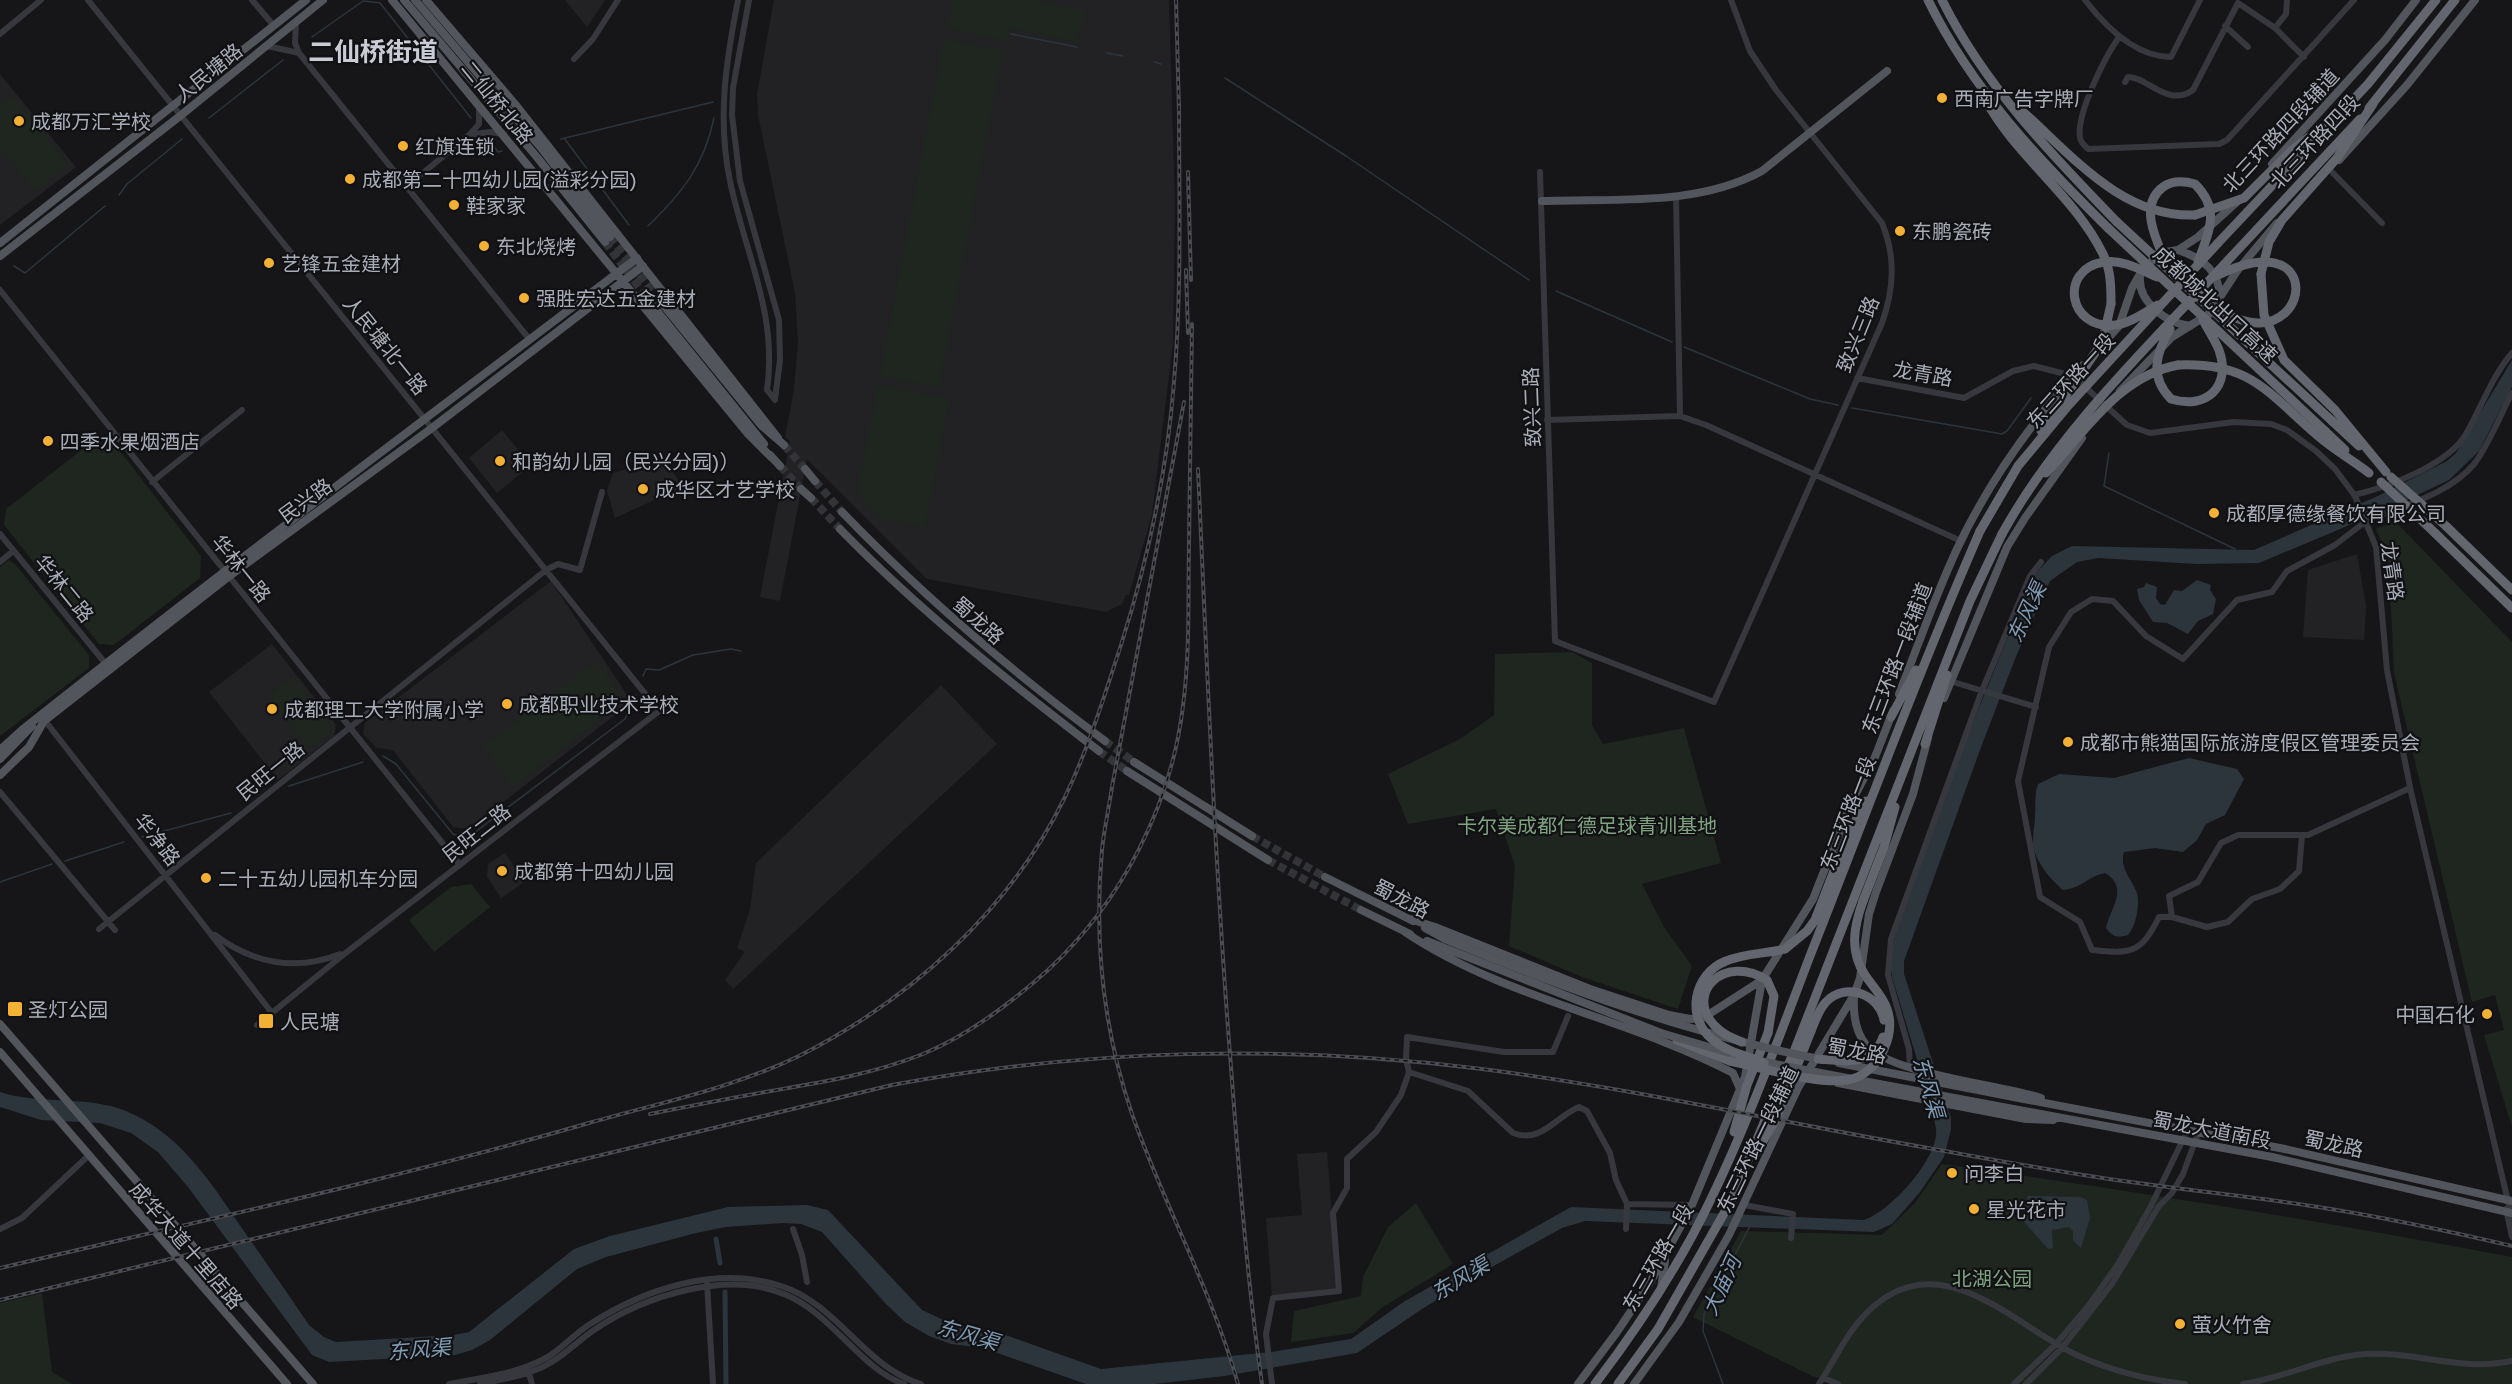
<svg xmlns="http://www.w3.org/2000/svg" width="2512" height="1384" font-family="'Golos Text','Noto Sans SC',sans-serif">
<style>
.built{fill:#222225}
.green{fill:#1e261f}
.water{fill:#2c353c}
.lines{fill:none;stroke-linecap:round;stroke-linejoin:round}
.stream{stroke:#2c353c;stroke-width:1.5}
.canal{stroke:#2c353c;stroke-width:5}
.major-tunnel{stroke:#333438;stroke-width:8;stroke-dasharray:8 4;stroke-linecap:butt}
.minor{stroke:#37383d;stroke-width:6}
.major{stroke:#53555c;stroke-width:8}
.highway{stroke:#63666e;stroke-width:9}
.rail-casing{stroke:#4a4c52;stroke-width:4}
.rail{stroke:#111113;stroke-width:1.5;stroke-dasharray:4.5;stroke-linecap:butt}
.major-bridge{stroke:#53555c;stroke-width:8}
.highway-bridge{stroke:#63666e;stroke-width:9}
.poi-dot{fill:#f2b134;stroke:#111113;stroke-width:2}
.labels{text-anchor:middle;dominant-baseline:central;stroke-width:4.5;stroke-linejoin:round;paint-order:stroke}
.street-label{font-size:20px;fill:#a8adb8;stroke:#111113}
.poi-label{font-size:20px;fill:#a8adb8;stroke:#111113;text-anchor:start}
.park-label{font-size:20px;fill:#7fa381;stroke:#111113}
.water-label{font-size:21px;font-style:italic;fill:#7f9bb3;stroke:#111113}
.district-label{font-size:26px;font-weight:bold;fill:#c9ccd4;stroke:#111113}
</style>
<rect width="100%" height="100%" fill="#161618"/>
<path class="built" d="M565 0H605L587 27Z
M774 0H1169L1175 204 1173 343 1152 514 1129 595H1126L1122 604 1106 612 927 579 807 459 780 601 760 597 790 441 785 437 794 390 798 342 795 293 758 115 757 94Z
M0 74 76 167 0 225Z
M502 430 531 465 497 493 469 458Z
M664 458 683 487 615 518 607 491 613 473Z
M2357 554 2366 606 2364 640 2303 637 2308 570Z
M551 581 628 696 620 711 469 829 453 827 393 750 377 748 363 734 365 723Z
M272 644 336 725 334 736 278 780 209 692Z
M941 685 997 744 733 989 725 980 745 952 737 948 750 909 756 863Z
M505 853 524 882 501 898 487 877 488 864Z
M1327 1152 1338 1290 1272 1296 1266 1218 1302 1215 1297 1154Z"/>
<path class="green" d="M953 0H1031L1085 11 1076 42 1010 28 1007 41 948 28Z
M944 39 1003 50 939 387 880 376Z
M12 95 68 164 35 191 0 148V104Z
M878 385 949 399 925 527 879 518 857 492Z
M93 441 113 442 201 556 200 578 114 645 99 644 4 525 6 509Z
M2395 521 2512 642V1127L2484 1035 2504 1030 2495 995 2472 1002 2394 673 2389 562 2376 529Z
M9 560 15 564 89 655V668L0 736V567Z
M1572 652 1592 663V725L1603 744 1684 728 1721 863 1642 884 1664 927 1692 966 1678 1009 1582 977 1509 946 1515 866 1496 809 1408 824 1388 774 1460 739 1494 715 1495 654Z
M595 661 620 693 615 707 513 787 483 747Z
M293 676 331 727 329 733 309 749 268 696Z
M471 884 490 907 434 952 409 920 451 887Z
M1942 1164C2133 1191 2322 1221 2512 1257V1384H1839L1812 1376 1693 1317 1741 1231 1882 1235 1915 1203Z
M1416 1203 1453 1264 1383 1307 1353 1333 1291 1342 1294 1311 1361 1296 1363 1277 1388 1227Z
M42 1293 52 1372 72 1384H0V1303Z"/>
<path class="water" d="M2512 360V387L2479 451 2449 480 2390 508 2259 563 2197 564 2098 558 2077 562 2050 581 2017 654 1981 747 1904 961V974L1951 1118V1129L1944 1157 1920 1192 1892 1224 1874 1232 1585 1221 1562 1228 1490 1268 1422 1309 1357 1353 1224 1376 1155 1384H1086L983 1348 951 1344 929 1336 905 1322 885 1303 822 1232 801 1224 783 1223 726 1227 696 1233 606 1257 577 1269 490 1340 472 1350 455 1355 329 1362 312 1355 188 1187 158 1152 131 1133 100 1123 41 1120 0 1107V1092C41 1105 85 1095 126 1111 182 1134 213 1186 246 1234 267 1264 288 1294 309 1325L324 1337 336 1342 454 1335 469 1332 574 1249 610 1236 728 1207 807 1205 828 1210 922 1310 950 1323 997 1332 1101 1369 1271 1352 1351 1339 1405 1301 1571 1207 1864 1220C1890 1211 1932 1165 1936 1136 1937 1129 1934 1120 1933 1112L1892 977 1890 962 1895 935 1962 750 2032 577 2052 556 2072 546 2254 550 2380 495 2447 461 2456 453Z
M2197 580 2211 585 2210 590 2216 599 2213 614 2198 621 2188 634 2167 623 2153 622 2139 600 2137 589 2144 587 2146 583 2157 587 2156 598 2160 604 2165 605 2174 590 2182 591Z
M2189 758 2237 769 2244 779 2225 815 2206 824 2197 840 2183 852 2155 848 2124 852C2119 869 2132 879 2137 893 2140 905 2136 926 2128 935 2118 938 2112 937 2106 928 2110 908 2130 888 2105 873 2089 876 2080 889 2063 890 2050 879 2032 858 2033 840 2033 832 2035 824 2035 816 2036 804 2034 795 2038 784L2059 774 2114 778Z
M2028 1196 2080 1197 2087 1200 2090 1218 2081 1248 2073 1240V1231L2069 1227 2052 1230 2053 1248 2048 1249 2020 1217Z"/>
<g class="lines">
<path class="stream" d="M1011 34 1077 47
M312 37 363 1 380 3 471 118
M1107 53 1123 56
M1154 62 1161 64
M1225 78 1346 156 1529 280
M209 118 283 60
M564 138 629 225
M561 139 713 102
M493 145 498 152 502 151
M119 195 127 184 182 139
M648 226C682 193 704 166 714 118
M14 266 25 273 105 206
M1556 291 1672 342
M1684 347 1810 399 1838 405
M1852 408 2002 434 2007 431 2031 398
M2109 453 2104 486 2235 549
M643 676 646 669 659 670 693 655 731 649 741 651
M383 756 396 764 453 834 466 839 625 719 636 695
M289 786 363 762
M142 837 231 813
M65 861 124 842
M0 882 52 864
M1723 1384 1703 1331 1704 1314 1750 1226"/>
<path class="canal" d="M716 1239 720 1263
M725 1292 726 1384"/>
<path class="major-tunnel" d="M610 237 660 301
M605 242 653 306
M784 445 805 469
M780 466 801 489
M815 481 842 512
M811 498 840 529
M1105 741 1134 762
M1099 751 1127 771
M1252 836 1325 877
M1268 860 1361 910"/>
<path class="minor" d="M88 0 659 711 348 951 257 1025
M252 0 274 26
M738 0C726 61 717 119 730 181 745 254 778 313 767 390L775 400
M749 0 733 88 732 115 740 181 779 320 780 360 775 399
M2085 0C2105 26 2136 57 2171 57L2200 0
M2225 26 2248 47
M2275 28 2304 57
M0 34 41 0
M2119 37C2105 57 2076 114 2080 138 2081 143 2085 146 2088 149L2219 144 2227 140 2354 0
M267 46 299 53 295 43 296 22
M299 53 530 340
M574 59 593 39 618 0
M2125 82 2128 77C2148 77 2168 108 2193 90L2238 3 2275 28 2286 14 2287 0
M479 106V124L469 135 489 132 504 134
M2330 170 2382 223
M1540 172 1555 641 1714 702 1882 323C1894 289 1896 257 1882 223L1776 90 1750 51 1731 0
M406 187 469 135
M1676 196 1680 416
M0 290 460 865
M1857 378 1964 398 2013 371 2034 366 2073 376 2127 425 2150 433 2234 422 2271 424 2287 430 2316 451 2335 469 2355 496 2376 547 2387 670 2411 792 2512 1218
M1547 420 1680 416 1706 425 1961 541
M152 482 242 410
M2354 495C2388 487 2448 465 2466 434 2481 408 2492 376 2512 353
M2366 521C2402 506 2450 494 2475 463 2490 442 2500 416 2512 393
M0 534 105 663
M0 562 13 551
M1950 681 2036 707
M43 718 272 1013
M0 792 115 930
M2302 835 2299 871 2280 889 2252 899 2228 922 2207 927 2172 917H2159C2141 954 2130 954 2092 950L2080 922 2040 897 2018 781 2049 647 2071 612 2092 599 2113 601 2146 636 2183 659 2237 600 2272 592 2287 571 2335 545 2366 521
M2172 917 2169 896 2198 882 2221 843 2238 835H2308L2410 788
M99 929 546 570 558 564 580 570 602 492
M215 935C252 963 295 972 340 954
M1910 1068 1909 1049 1888 975 1891 939 1981 693 2030 576 2041 562
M1409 1072 1468 1091 1513 1133C1541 1144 1555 1117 1579 1107L1587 1111 1610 1153 1616 1180 1627 1204 1626 1229
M1627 1204 1692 1205
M1744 1205 1793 1214 1791 1238
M2506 1209 2512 1237
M0 1229 22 1218 88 1156
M793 1229 802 1255 807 1282
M707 1283 713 1384
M528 1370 532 1384
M1823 1378 1838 1384
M449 1384C481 1378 517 1374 546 1358 562 1349 574 1334 590 1324 645 1289 716 1265 781 1286 838 1304 864 1367 921 1384
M480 1384C503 1379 530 1375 550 1363 566 1354 579 1340 594 1330 644 1296 726 1270 784 1294 832 1313 860 1369 904 1384
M1272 1384 1266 1334 1273 1298 1339 1291 1333 1213 1347 1188V1159L1376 1132 1401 1095 1409 1072 1406 1059 1407 1037 1504 1052H1553L1568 1016
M1819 1384C1836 1358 1850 1326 1874 1306 1945 1245 2017 1328 2079 1356 2112 1371 2149 1380 2185 1384
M2014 1384 2056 1344 2089 1305 2118 1264 2151 1206 2188 1129
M2026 1384 2062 1348 2112 1284 2159 1206 2172 1193 2183 1174 2199 1131
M2243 1384C2285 1378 2323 1357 2365 1354 2415 1351 2461 1372 2512 1361"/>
<path class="major" d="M392 0 748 434 772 458
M404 0 536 156 605 242
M415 0 542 149 610 237
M426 0 515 104 778 438
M2339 160 2407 85 2475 0
M2272 164 2385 40 2416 0
M1542 201C1614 198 1696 207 1762 171L1887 71
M0 243 306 0
M2178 250C2200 257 2221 271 2219 297
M0 256 180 116 323 0
M2140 277C2138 302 2166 323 2190 326
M660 301 761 425 784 445
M653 306 764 444
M2100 347 2119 326 2132 288 2140 274 2159 253 2178 250 2198 237 2239 200
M2120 391 2172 337 2209 314 2237 271 2277 223
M770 455 780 466
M805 469 815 481
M801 489 811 498
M842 512C924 597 1011 671 1105 741
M840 529C920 611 1009 682 1099 751
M1899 694C1918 646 1935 596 1957 549 1989 481 2033 420 2083 365
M1944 698 2007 547 2025 518 2082 438
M0 750 22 730C224 569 431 415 637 258
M0 759 32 726
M1134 762 1252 836
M1127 771 1268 860
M0 775 29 747 44 721 228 577 432 428 643 266
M1325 877 1413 921
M1361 910 1410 934
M1410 919 1435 927 1590 989 1669 1015 1690 1019 1703 1018 1762 980
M1425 928 1445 939
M1405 932C1505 999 1628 1018 1733 1073L1740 1089
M1427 941 1661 1033
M1854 997C1853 1014 1855 1031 1866 1045 1891 1074 2001 1085 2041 1098
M0 1024 313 1384
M0 1052 287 1384
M1815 1072 2272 1157 2512 1213
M1838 1083 2026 1119 2053 1120
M2024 1099 2285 1149 2512 1201
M1661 1289 1665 1261
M1578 1384 1617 1332 1651 1281 1692 1205 1745 1077 1762 980 1813 899 1851 803 1875 757 1893 711
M1634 1384 1679 1322 1729 1235 1798 1088 1854 995 1860 978 1869 914 1876 892 1913 794 1928 738"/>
<path class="highway" d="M1928 0C1971 88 2039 160 2108 228
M1942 0C1984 85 2052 155 2117 222
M1985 99C2016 157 2074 195 2103 254 2111 270 2111 287 2111 304
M2369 108 2455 0
M2020 109C2071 154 2121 218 2195 215
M2218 243 2368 84 2436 0
M2232 256 2360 119
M2261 274 2264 315 2284 360 2335 410 2386 472
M2178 365C2250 362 2267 392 2317 435 2333 449 2352 460 2369 473
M2332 421 2359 446
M2325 431 2345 450
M2447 527 2512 590
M2435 533 2512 608
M1891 717 1916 670
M1925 744 1947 675
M1863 901 1884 847 1895 807
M1785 949 1807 931 1815 920 1848 835 1866 801
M1677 1040 1730 1061
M1734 1132 1747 1085 1768 1033
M1756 1153 1775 1121 1811 1031
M1595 1384C1639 1326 1679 1266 1710 1201 1748 1123 1779 1037 1810 956 1866 814 1919 671 1980 531
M1618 1384 1658 1329 1731 1201 1795 1049 1970 601 2002 534"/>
<g class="rail-casing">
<path id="rail" d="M1176 0 1179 111
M1188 172 1191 280
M1186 270 1188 333
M1184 402 1112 787C1109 808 1104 829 1102 850 1094 939 1103 1029 1132 1114 1164 1205 1212 1291 1238 1384
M1198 469C1207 668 1215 868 1231 1067 1239 1173 1247 1279 1262 1384
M650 1114C690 1106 731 1098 771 1091 823 1082 873 1074 923 1054 969 1035 1011 1003 1048 970 1122 901 1171 806 1183 706 1190 652 1188 597 1189 543 1190 470 1191 397 1192 324
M0 1268C196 1222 395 1179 589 1123 659 1103 733 1088 799 1056 910 1000 1009 911 1064 799 1088 750 1104 697 1121 645 1148 560 1167 472 1174 382 1182 290 1179 196 1179 103
M0 1300 892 1085C1086 1049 1287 1044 1482 1069 1632 1088 1779 1122 1928 1148 1995 1160 2063 1173 2131 1182 2193 1191 2256 1197 2318 1207 2383 1217 2448 1231 2512 1246"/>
</g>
<use href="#rail" class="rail"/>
<path class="major-bridge" d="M1445 939C1568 990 1692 1035 1824 1060
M1661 1033 1733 1054
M1760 1061 1815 1072
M1839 1063 2024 1099"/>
<path class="highway-bridge" d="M2195 215 2244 198 2292 150 2340 113
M2117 222 2332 421
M2108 228 2325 431
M2168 267C2158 244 2137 206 2163 187 2173 180 2184 181 2195 184 2221 210 2209 231 2198 262
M2261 274 2269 242 2282 220 2337 158 2373 104
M2157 277C2141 270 2122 259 2104 262 2058 269 2068 331 2116 325 2131 323 2145 312 2158 305
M2214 308C2225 313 2237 320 2249 322 2313 334 2320 224 2216 276
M2170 329C2156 353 2149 377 2171 399 2206 410 2232 387 2219 350 2215 340 2208 330 2203 320
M2041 431 2102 343 2111 304
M2046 473C2085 432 2119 376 2178 365
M2391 477 2447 527
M2381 482 2435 533
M1980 531 2018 466 2067 407 2218 243
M2002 534C2060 429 2151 344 2232 256
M1811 1031C1815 1021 1819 1009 1826 1002 1846 981 1880 995 1884 1020
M1742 1042C1732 1038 1722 1034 1714 1025 1685 994 1723 953 1767 980L1774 996 1768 1033
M1818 1059C1843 1061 1873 1067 1883 1037
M1730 1061C1760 1067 1819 1085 1847 1080 1863 1078 1878 1064 1884 1049 1890 1036 1892 1023 1887 1009 1883 996 1873 987 1865 975 1849 951 1854 926 1863 901
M1764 1063C1748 1056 1727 1052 1713 1040 1685 1018 1693 974 1726 961 1744 953 1766 954 1785 949"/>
</g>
<g class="poi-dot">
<circle cx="1942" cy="98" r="6"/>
<circle cx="19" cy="121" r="6"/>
<circle cx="403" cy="146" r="6"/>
<circle cx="350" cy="179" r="6"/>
<circle cx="454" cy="205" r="6"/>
<circle cx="1900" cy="231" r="6"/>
<circle cx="484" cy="246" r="6"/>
<circle cx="269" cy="263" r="6"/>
<circle cx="524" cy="298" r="6"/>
<circle cx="48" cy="441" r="6"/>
<circle cx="500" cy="461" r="6"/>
<circle cx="643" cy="489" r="6"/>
<circle cx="2214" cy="513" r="6"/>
<circle cx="507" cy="704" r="6"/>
<circle cx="272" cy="709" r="6"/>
<circle cx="2068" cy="742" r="6"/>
<circle cx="502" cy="871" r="6"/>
<circle cx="206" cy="878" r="6"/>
<rect x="7" y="1001" width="16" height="16" rx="3"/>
<circle cx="2487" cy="1014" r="6"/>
<rect x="258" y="1013" width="16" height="16" rx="3"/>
<circle cx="1952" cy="1173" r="6"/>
<circle cx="1974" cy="1209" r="6"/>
<circle cx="2180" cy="1324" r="6"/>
</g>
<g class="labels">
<g class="street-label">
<text transform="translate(208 72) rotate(-39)">人民塘路</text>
<text transform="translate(498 102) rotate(51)">二仙桥北路</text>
<text transform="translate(2280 130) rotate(-47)">北三环路四段辅道</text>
<text transform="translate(2314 141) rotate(-47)">北三环路四段</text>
<text transform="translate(2216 304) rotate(43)">成都城北出口高速</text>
<text transform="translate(1857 334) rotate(-68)">致兴三路</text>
<text transform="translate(386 345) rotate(51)">人民塘北一路</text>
<text transform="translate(1923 373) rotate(10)">龙青路</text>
<text transform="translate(2070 380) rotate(-48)">东三环路一段</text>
<text transform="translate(1531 407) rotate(-92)">致兴二路</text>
<text transform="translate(305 500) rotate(-36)">民兴路</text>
<text transform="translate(242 568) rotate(51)">华林一路</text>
<text transform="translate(2393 571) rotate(82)">龙青路</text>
<text transform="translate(65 588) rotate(51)">华林二路</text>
<text transform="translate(979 620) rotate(41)">蜀龙路</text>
<text transform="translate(1896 658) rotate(-69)">东三环路一段辅道</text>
<text transform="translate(270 770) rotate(-39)">民旺一路</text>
<text transform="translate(1847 813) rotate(-69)">东三环路一段</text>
<text transform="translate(476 832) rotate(-38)">民旺二路</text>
<text transform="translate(158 839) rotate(52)">华净路</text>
<text transform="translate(1402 898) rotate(27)">蜀龙路</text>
<text transform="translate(1857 1050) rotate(11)">蜀龙路</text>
<text transform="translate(2212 1129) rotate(11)">蜀龙大道南段</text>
<text transform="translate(1757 1139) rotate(-64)">东三环路一段辅道</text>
<text transform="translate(2334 1143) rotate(12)">蜀龙路</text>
<text transform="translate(187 1245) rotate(49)">成华大道十里店路</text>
<text transform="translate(1657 1257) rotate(-60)">东三环路一段</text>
</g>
<g class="poi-label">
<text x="1954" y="98">西南广告字牌厂</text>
<text x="31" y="121">成都万汇学校</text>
<text x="415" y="146">红旗连锁</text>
<text x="362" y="179">成都第二十四幼儿园(溢彩分园)</text>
<text x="466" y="205">鞋家家</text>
<text x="1912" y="231">东鹏瓷砖</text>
<text x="496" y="246">东北烧烤</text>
<text x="281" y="263">艺锋五金建材</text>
<text x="536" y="298">强胜宏达五金建材</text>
<text x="60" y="441">四季水果烟酒店</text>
<text x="512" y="461">和韵幼儿园（民兴分园)）</text>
<text x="655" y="489">成华区才艺学校</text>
<text x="2226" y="513">成都厚德缘餐饮有限公司</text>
<text x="519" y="704">成都职业技术学校</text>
<text x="284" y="709">成都理工大学附属小学</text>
<text x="2080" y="742">成都市熊猫国际旅游度假区管理委员会</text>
<text x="514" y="871">成都第十四幼儿园</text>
<text x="218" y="878">二十五幼儿园机车分园</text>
<text x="28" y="1009">圣灯公园</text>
<text x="2475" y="1014" text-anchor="end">中国石化</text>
<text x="280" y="1021">人民塘</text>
<text x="1964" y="1173">问李白</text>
<text x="1986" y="1209">星光花市</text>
<text x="2192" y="1324">萤火竹舍</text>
</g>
<g class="park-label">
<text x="1587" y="825">卡尔美成都仁德足球青训基地</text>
<text x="1992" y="1278">北湖公园</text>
</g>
<g class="water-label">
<text transform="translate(2026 612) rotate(-65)">东风渠</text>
<text transform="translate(1929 1087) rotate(74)">东风渠</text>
<text transform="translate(1460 1278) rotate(-31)">东风渠</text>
<text transform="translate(1721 1285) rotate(-65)">大庙河</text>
<text transform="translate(968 1334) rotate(16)">东风渠</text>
<text transform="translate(419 1349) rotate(-5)">东风渠</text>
</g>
<g class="district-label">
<text x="373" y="51">二仙桥街道</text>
</g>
</g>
</svg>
